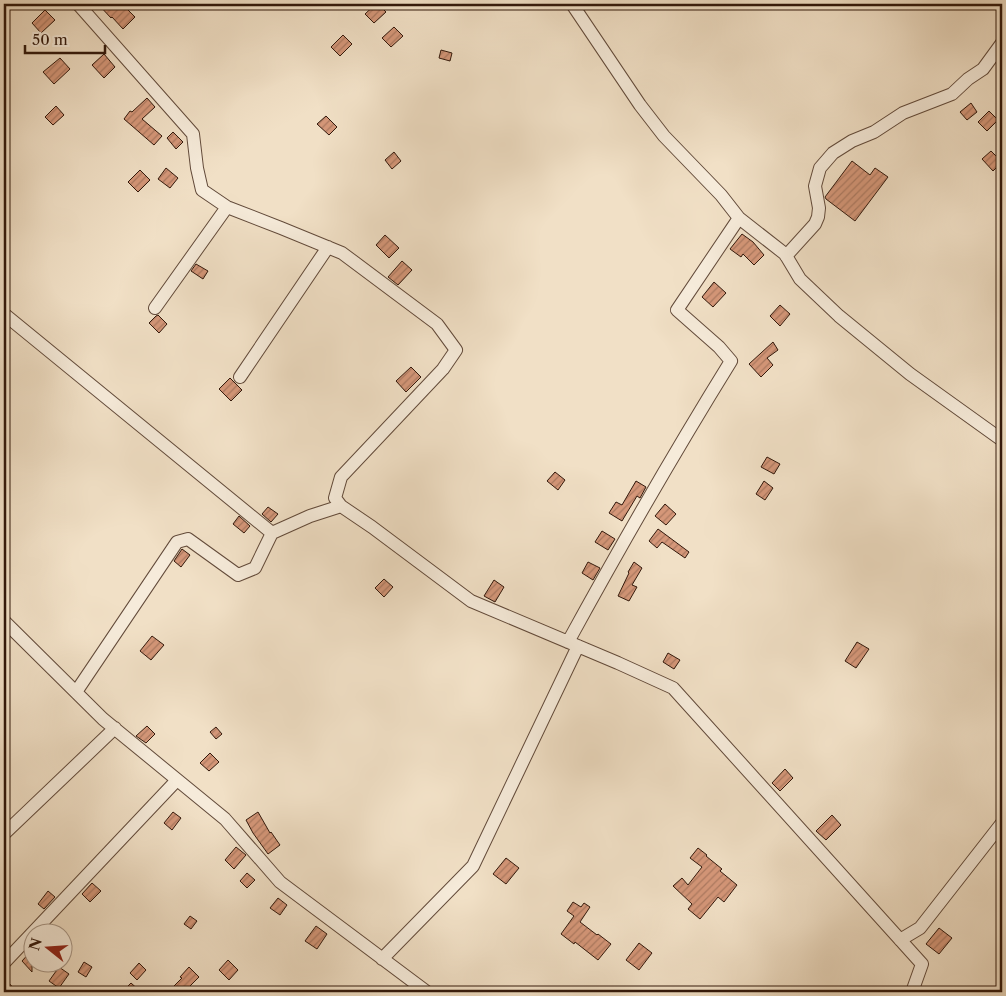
<svg xmlns="http://www.w3.org/2000/svg" width="1006" height="996" font-family="'Libre Caslon Text',serif">
<style>
.building{fill:url(#building-hatch);stroke:#32180b}
.lines{fill:none;stroke-linecap:round;stroke-linejoin:round}
.street-casing{stroke:#624a3a;stroke-width:14}
.street{stroke:#f6ebda;stroke-width:12}
</style>
<defs>
<pattern id="building-hatch" width="6" height="6" patternUnits="userSpaceOnUse" patternTransform="scale(1.25)"><rect width="6" height="6" fill="#d59779"/><path d="M-1 1l2-2M0 6l6-6M5 7l2-2" fill="none" stroke="#ad7a61"/></pattern>
</defs>
<rect width="100%" height="100%" fill="#f1e0c6"/>
<filter id="stains"><feTurbulence type="fractalNoise" baseFrequency=".004" numOctaves="4"/><feColorMatrix values="0 0 0 0 .2 0 0 0 0 .09 0 0 0 0 .02 0 0 0 .5 -.17"/></filter>
<radialGradient id="worn" r=".72"><stop offset=".6" stop-color="#630" stop-opacity="0"/><stop offset="1" stop-color="#630" stop-opacity=".3"/></radialGradient>
<path class="building" d="M98 4H122L135 17 123 29 112 17 111 18Z
M376 4H378L386 12 374 23 365 14Z
M45 10 55 20 41 33 32 23Z
M394 27 403 36 391 47 382 38Z
M343 35 352 44 340 56 331 47Z
M441 50 452 53 450 61 439 58Z
M104 54 115 67 104 78 92 65Z
M60 58 70 69 54 84 43 72Z
M147 98 155 107 142 119 162 136 154 145 124 119 130 111 132 112Z
M971 103 977 112 967 120 960 112Z
M56 106 64 115 53 125 45 117Z
M989 111 998 120 987 131 978 122Z
M326 116 337 127 329 135 317 124Z
M173 132 183 142 176 149 167 138Z
M991 151 1002 162 993 171 982 159Z
M394 152 401 161 392 169 385 160Z
M852 161 870 175 875 168 888 177 855 221 826 199 825 197Z
M166 168 178 178 170 188 158 179Z
M140 170 150 180 138 192 128 182Z
M742 234 753 242 764 255 754 265 743 254 741 257 730 249Z
M385 235 399 248 389 258 376 245Z
M402 261 412 270 398 285 388 277Z
M196 264 208 271 203 279 191 271Z
M714 282 726 293 713 307 702 297Z
M780 305 790 314 780 326 770 316Z
M158 315 167 324 159 333 149 323 156 316Z
M773 342 778 350 767 358 773 365 761 377 749 364Z
M411 367 421 377 406 392 396 381Z
M230 378 242 390 231 401 219 389Z
M767 457 780 464 774 474 761 467Z
M555 472 565 480 558 490 547 481Z
M636 481 646 487 640 498 637 496 622 521 609 513 616 502 622 505Z
M764 481 773 488 765 500 756 494Z
M665 504 676 514 666 525 655 516Z
M268 507 278 514 271 522 262 514Z
M239 516 250 526 244 533 233 524Z
M658 529 689 552 685 558 662 542 657 548 649 541Z
M602 531 615 539 608 550 595 542Z
M182 549 190 555 181 567 174 561Z
M588 562 600 568 593 580 582 573Z
M634 562 642 568 632 585 637 587 629 601 618 596 629 573 628 572Z
M384 579 393 587 384 597 375 588Z
M494 580 504 587 495 602 484 596Z
M152 636 164 645 151 660 140 651Z
M857 642 869 649 856 668 845 661Z
M668 653 680 660 674 669 663 662Z
M147 726 155 734 146 743 136 736Z
M216 727 222 734 216 739 210 732Z
M210 753 219 762 209 771 200 763Z
M785 769 793 778 780 791 772 783Z
M173 812 181 818 172 830 164 823Z
M258 812 270 833 271 832 280 845 268 854 253 833 246 820Z
M832 815 841 825 826 840 816 831Z
M236 847 246 855 234 869 225 860Z
M698 848 707 855 706 856 722 869 720 871 737 885 724 902 718 897 700 919 688 909 692 904 673 886 682 878 688 885 702 867 690 858Z
M506 858 519 868 506 884 493 874Z
M247 873 255 880 247 888 240 881Z
M92 883 101 891 90 902 82 894Z
M48 891 55 897 44 909 38 904Z
M278 898 287 905 280 915 270 908Z
M573 902 581 907 584 903 590 907 580 922 597 935 598 934 611 944 598 960 575 942 574 944 561 934 574 916 567 911Z
M190 916 197 921 191 929 184 924Z
M316 926 327 934 317 949 305 941Z
M939 928 952 938 939 954 926 944Z
M639 943 652 953 639 970 626 960Z
M32 950V972L22 961Z
M228 960 238 970 229 980 219 970Z
M84 962 92 967 86 977 78 972Z
M139 963 146 970 137 980 130 973Z
M59 967 69 974 59 988 49 981Z
M189 967 199 977 184 992H168L182 978 180 977Z
M8 982 17 992H4V986Z
M131 983 141 992H122Z"/>
<g class="lines">
<g class="street-casing">
<path id="street" d="M78 4 193 134 197 168 202 190 227 207 281 228 342 253 437 324 456 350 443 369 341 477 335 498 341 506 372 527 471 601 618 663 673 688 922 964 912 992
M572 4 640 105 664 136 721 195 739 218 785 254 800 279 839 316 910 374 1002 440
M786 256 815 224 818 217 819 208 815 186 820 168 833 153 852 141 874 132 903 113 952 94 968 79 983 69 1002 43
M155 308 227 207
M4 314 272 533
M240 377 328 247
M4 621 103 719 225 819 280 882 427 992
M568 642C620 547 674 453 731 361L719 347 677 310 739 218
M76 692 177 542 188 539 238 575 255 568 272 533 310 516 341 506
M4 834 115 728
M900 940 920 928 1002 823
M382 959 473 866 578 646
M4 963 177 780"/>
</g>
<use href="#street" class="street"/>
</g>
<rect width="1006" height="996" fill="none" stroke="#f1e0c6" stroke-width="20"/>
<rect x="5" y="5" width="996" height="986" fill="none" stroke="#32180b" stroke-width="2.5"/>
<rect x="10" y="10" width="986" height="976" fill="none" stroke="#32180b"/>
<g transform="translate(48 948) rotate(287)"><circle r="24" fill="#f6ebda" stroke="#a89787"/>
<path d="M0-4L9 19L0 12L-9 19Z" fill="#8f2418"/>
<text y="-8" font-size="14" font-weight="bold" text-anchor="middle" fill="#32180b">N</text>
</g>
<path d="M25 45v8h80v-8" fill="none" stroke="#32180b" stroke-width="2.5"/>
<text x="32" y="45" font-size="15" fill="#32180b" stroke="#f6ebda" stroke-width="4" paint-order="stroke">50 m</text>
<rect width="100%" height="100%" filter="url(#stains)"/>
<rect width="100%" height="100%" fill="url(#worn)"/>
</svg>
